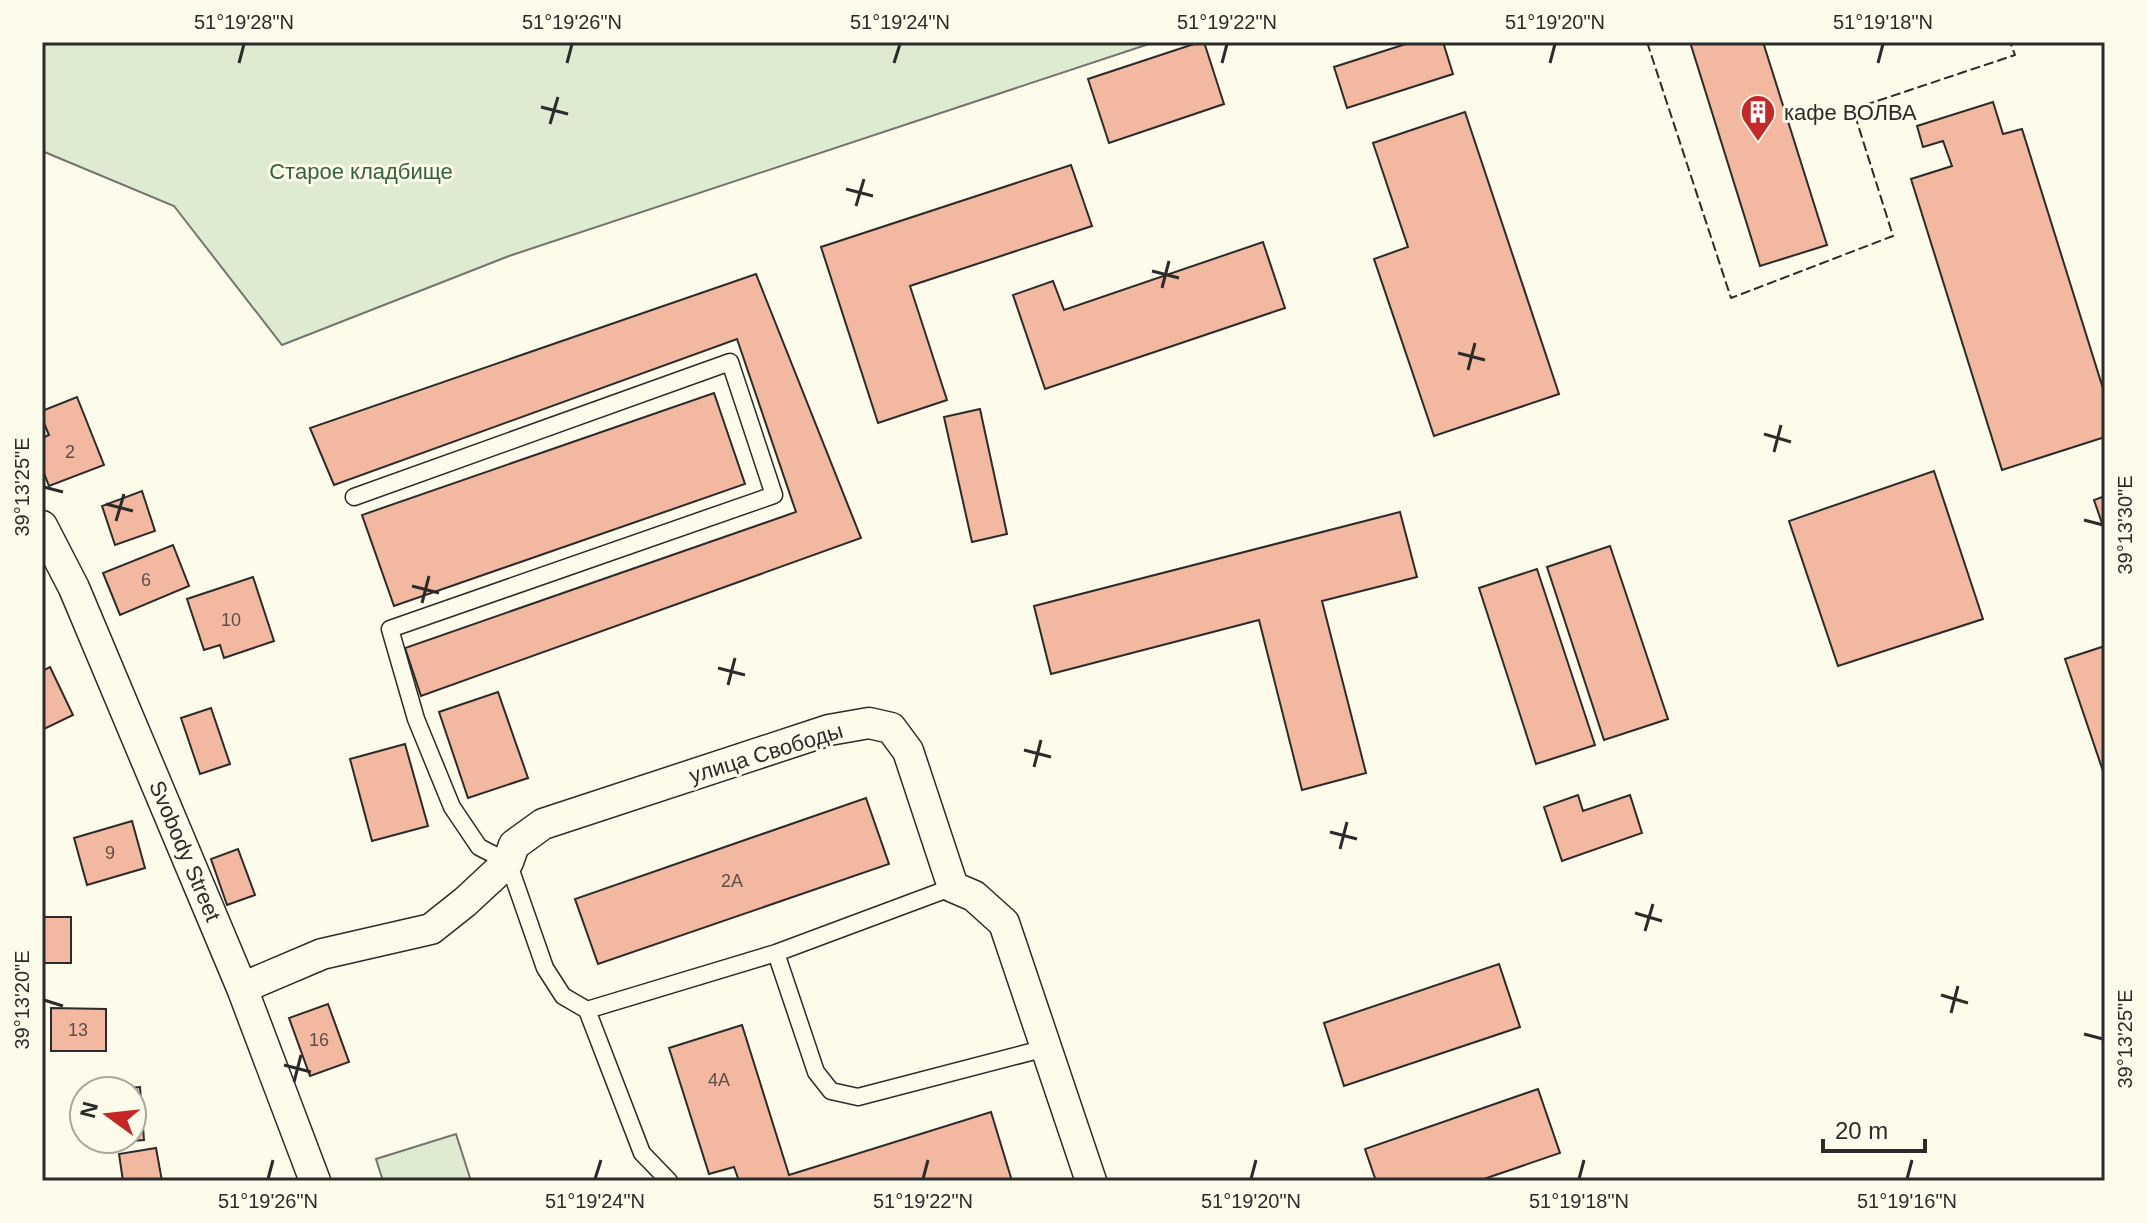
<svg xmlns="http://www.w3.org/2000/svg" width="2147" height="1223" font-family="Arial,sans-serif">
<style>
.green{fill:#deebd1;stroke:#74746e;stroke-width:2}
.building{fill:#f2b8a0;stroke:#2b2b2b;stroke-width:2}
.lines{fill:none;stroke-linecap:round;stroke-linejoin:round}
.lane-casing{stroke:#2b2b2b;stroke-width:19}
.street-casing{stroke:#2b2b2b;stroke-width:33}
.lane{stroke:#fdfbea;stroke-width:16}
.street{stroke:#fdfbea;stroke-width:30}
.fence{stroke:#2b2b2b;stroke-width:2;stroke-dasharray:10 4;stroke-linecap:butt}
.ticks{fill:none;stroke:#2b2b2b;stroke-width:3}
.labels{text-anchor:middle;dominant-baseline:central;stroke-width:6;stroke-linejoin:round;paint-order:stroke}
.number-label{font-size:18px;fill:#5d4e48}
.poi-label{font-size:22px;fill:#2b2b2b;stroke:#fdfbea;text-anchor:start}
.park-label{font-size:22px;fill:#34623c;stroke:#fdfbea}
.street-label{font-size:22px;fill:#2b2b2b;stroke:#fdfbea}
.neatline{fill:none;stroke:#2b2b2b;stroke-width:3}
.ticks-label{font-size:20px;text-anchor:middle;fill:#2b2b2b}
</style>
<rect width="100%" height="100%" fill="#fdfbea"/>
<path class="green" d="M42 42H1155L509 256 282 345 174 206 42 151Z
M456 1134 471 1181H383L376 1159Z"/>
<path class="building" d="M1200 42H1204L1224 104 1109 143 1088 79Z
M1412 42H1443L1453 74 1347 108 1334 67Z
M1690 42H1763L1827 245 1760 266Z
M1993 102 2003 134 2022 129 2105 395V437L2002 470 1911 179 1952 166 1943 141 1923 147 1917 126Z
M1465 112 1559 394 1434 436 1374 259 1408 247 1373 143Z
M1071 165 1092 226 910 286 947 400 878 423 821 247Z
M1263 242 1285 308 1045 389 1013 295 1053 281 1064 310Z
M756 274 861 538 421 696 405 648 796 512 737 339 334 485 310 428Z
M714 393 745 484 394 606 362 515Z
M77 397 104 465 49 486 42 468V438L49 435 42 418V411Z
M980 409 1007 534 972 542 944 417Z
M1934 471 1983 619 1838 666 1789 521Z
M142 491 155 531 115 545 102 506Z
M2105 496V532L2094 500Z
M1400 512 1417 577 1322 601 1366 773 1302 790 1259 620 1051 674 1034 606Z
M173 545 189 586 120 615 103 573Z
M1610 546 1668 719 1604 740 1547 567Z
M1537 569 1595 745 1536 764 1479 588Z
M253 577 274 641 224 658 220 645 204 650 187 599Z
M2105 646V777L2065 659Z
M50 667 73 715 42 730V671Z
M498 692 528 778 468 798 439 712Z
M211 708 230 764 200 774 181 718Z
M405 744 428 826 372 841 350 759Z
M1578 795 1583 811 1630 795 1642 833 1562 861 1544 807Z
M866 798 889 864 598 964 575 899Z
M132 821 145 868 87 885 74 838Z
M238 849 255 895 227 905 211 859Z
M42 917H71V963H42Z
M1499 964 1520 1027 1344 1086 1324 1023Z
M328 1004 349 1062 310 1076 289 1018Z
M51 1008 106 1009V1051H51Z
M742 1025 789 1175 991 1112 1012 1181H739L734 1167 709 1174 669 1048Z
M140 1087 144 1140 100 1143V1139H132V1091L96 1090Z
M1538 1089 1560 1153 1478 1181H1376L1365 1149Z
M156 1148 162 1181H123L119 1154Z"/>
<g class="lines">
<g class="lane-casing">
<path id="lane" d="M354 497 730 362 774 495 390 629 416 719 452 807 479 847 508 862 545 968 563 996 587 1010 776 953 953 887
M776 953 816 1072 831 1091 858 1097 1046 1048
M587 1010 642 1153 669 1181"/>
</g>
<g class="street-casing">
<path id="street" d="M42 526 74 588 242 988 315 1181
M242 988 322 954 431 929 465 902 508 862 514 845 543 824 829 730 869 723 891 728 908 751 953 887 974 896 1004 923 1091 1181"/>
</g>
<use href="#lane" class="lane"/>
<use href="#street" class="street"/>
<path class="fence" d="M1647 42 1731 298 1893 236 1853 109 2015 55 2010 42"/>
</g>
<path class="ticks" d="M239 63 244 44M567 63 572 44M894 63 900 44M1222 63 1227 44M1550 63 1555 44M1878 63 1883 44M541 107 568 114M550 124 558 97M846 189 873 196M856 206 864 179M1152 271 1179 278M1162 288 1169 261M1458 353 1485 360M1468 370 1475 343M1764 434 1791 442M1774 452 1781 425M44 487 63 492M106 504 133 511M2084 520 2103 525M116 521 124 494M412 586 439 593M422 603 429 576M718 668 745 675M728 685 735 658M1024 750 1051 757M1034 767 1041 740M1330 832 1357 839M1340 849 1347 822M1635 913 1662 921M1645 931 1653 904M1941 995 1968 1003M44 1000 63 1006M1951 1013 1958 986M2084 1034 2103 1039M284 1065 311 1072M294 1082 301 1055M268 1179 273 1160M595 1179 601 1160M923 1179 928 1160M1251 1179 1256 1160M1579 1179 1584 1160M1907 1179 1912 1160"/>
<defs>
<g id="building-pin" transform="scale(1.8)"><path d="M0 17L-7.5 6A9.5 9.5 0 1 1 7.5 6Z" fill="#c62828" stroke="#fdfbea"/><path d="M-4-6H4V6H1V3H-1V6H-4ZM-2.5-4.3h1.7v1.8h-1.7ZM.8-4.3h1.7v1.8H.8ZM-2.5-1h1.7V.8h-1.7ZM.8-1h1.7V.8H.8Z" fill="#fff"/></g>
</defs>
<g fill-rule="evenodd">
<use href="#building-pin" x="1758" y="112"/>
</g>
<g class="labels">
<g class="number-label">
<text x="70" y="452">2</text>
<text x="146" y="580">6</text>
<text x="231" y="620">10</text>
<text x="110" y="853">9</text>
<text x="732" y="881">2А</text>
<text x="78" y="1030">13</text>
<text x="319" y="1040">16</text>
<text x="719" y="1080">4А</text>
</g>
<g class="poi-label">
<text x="1784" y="112">кафе ВОЛВА</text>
</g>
<g class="park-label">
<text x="361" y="171">Старое кладбище</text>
</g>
<g class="street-label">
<text transform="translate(766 753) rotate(-17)">улица Свободы</text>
<text transform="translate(185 851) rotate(67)">Svobody Street</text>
</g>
</g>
<rect width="2147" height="1223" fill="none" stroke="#fdfbea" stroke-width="88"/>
<g transform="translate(108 1115) rotate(285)"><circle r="38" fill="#fdfbea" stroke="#a9a89e" stroke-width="2"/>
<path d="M0-6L14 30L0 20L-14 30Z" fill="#c62828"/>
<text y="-12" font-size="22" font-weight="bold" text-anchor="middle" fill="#2b2b2b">N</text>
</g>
<path d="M1823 1139v12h102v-12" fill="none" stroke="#2b2b2b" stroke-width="4"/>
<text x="1835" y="1139" font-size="24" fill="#2b2b2b" stroke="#fdfbea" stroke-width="6" paint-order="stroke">20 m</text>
<rect x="44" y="44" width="2059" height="1135" class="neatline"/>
<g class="ticks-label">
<text x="244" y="29">51°19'28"N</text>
<text x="572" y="29">51°19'26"N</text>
<text x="900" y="29">51°19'24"N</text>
<text x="1227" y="29">51°19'22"N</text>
<text x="1555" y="29">51°19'20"N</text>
<text x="1883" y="29">51°19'18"N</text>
<text transform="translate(22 487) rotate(-90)" y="7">39°13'25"E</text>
<text transform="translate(2125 525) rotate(-90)" y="7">39°13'30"E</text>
<text transform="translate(22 1000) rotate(-90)" y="7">39°13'20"E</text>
<text transform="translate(2125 1039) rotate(-90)" y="7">39°13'25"E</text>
<text x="268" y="1208">51°19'26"N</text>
<text x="595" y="1208">51°19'24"N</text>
<text x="923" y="1208">51°19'22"N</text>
<text x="1251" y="1208">51°19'20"N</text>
<text x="1579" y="1208">51°19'18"N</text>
<text x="1907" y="1208">51°19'16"N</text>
</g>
</svg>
